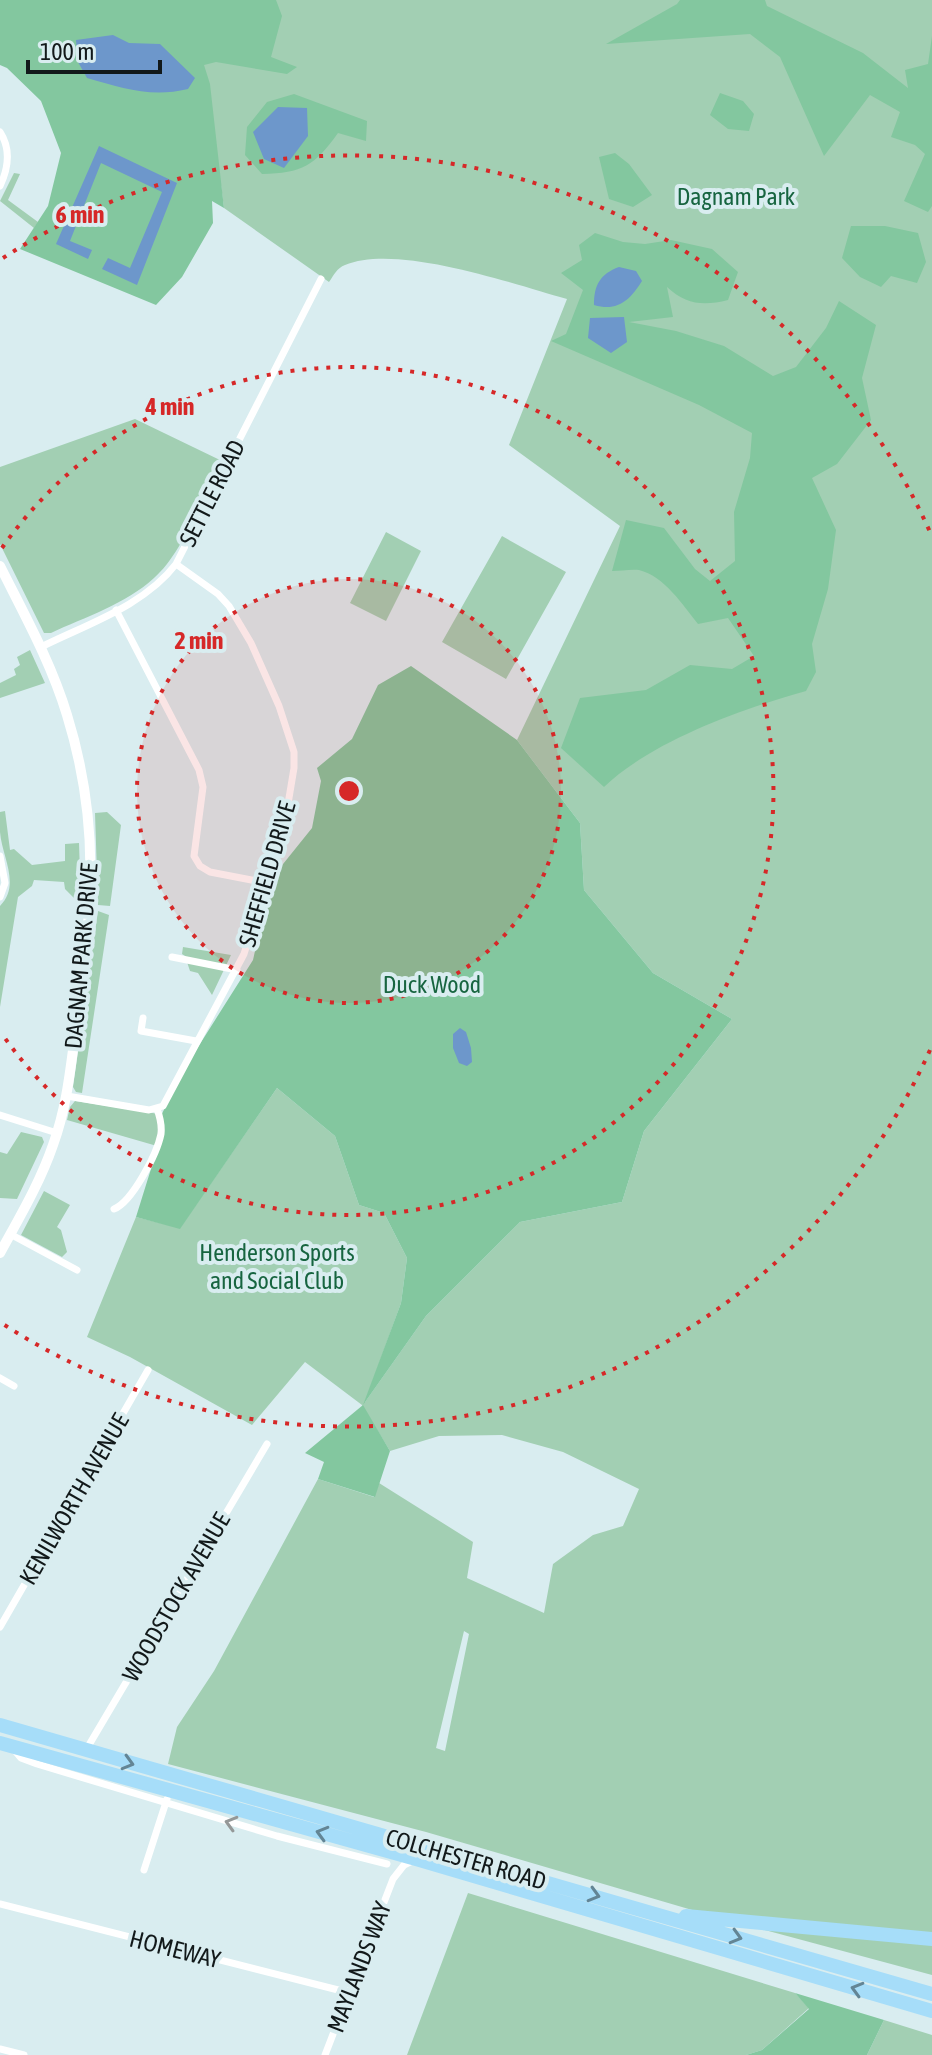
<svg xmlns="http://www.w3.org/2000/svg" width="932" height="2055" font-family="'Asap Condensed',sans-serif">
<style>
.green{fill:#a2cfb3;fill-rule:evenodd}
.forest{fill:#83c79f}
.water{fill:#6d97cb}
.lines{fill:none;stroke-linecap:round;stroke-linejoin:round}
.street{stroke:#fff;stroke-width:7}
.secondary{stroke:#fff;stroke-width:10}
.highway{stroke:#a6ddf9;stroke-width:14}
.oneway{stroke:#638595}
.oneway2{stroke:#949898}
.ring{fill:none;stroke:#d62828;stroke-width:4;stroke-dasharray:4 8}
.labels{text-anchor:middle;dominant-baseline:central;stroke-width:8;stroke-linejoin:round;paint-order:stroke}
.park-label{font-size:24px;fill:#176540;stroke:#d9edf0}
.street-label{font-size:24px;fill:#12191a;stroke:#d9edf0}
.centre{fill:#d62828;stroke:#d9edf0;stroke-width:4}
.ring-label{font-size:24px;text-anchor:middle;font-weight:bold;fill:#d62828;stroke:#d9edf0;stroke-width:8;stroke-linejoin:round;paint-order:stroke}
</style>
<rect width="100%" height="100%" fill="#d9edf0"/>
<path class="green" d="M203 0H932V1975L716 1917 426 1832 168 1764 177 1727 214 1671 318 1479 374 1497 379 1483 473 1542 467 1578 544 1613 553 1564 593 1535 623 1526 639 1489 563 1452 502 1435 439 1436 390 1451 362 1405 305 1362 252 1425 130 1357 87 1337 136 1217 180 1228 277 1088 335 1136 359 1205 384 1213 407 1258 401 1303 365 1402 426 1316 520 1222 622 1202 644 1131 732 1019 653 973 584 890 580 823 517 740 620 526 509 445 567 299C513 284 397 243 345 265 337 268 334 275 329 282L224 208 221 185 67 135 199 51ZM464 1631 469 1634 445 1751 436 1748Z
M14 173 20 174 8 200 38 222 34 228 0 201Z
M135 419 222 461C204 495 182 554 154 578 126 604 85 617 51 633H44L0 544V467Z
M386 532 421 551 386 621 350 603Z
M502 536 566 572 506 679 442 642Z
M30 650 45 683 0 698V683L16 675 14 669 20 665 17 657Z
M5 811 10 850 14 849 32 865 65 861V844L79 843 81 902 77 901 65 889 64 882 34 880 32 886 18 897 0 1007V906C21 885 2 857 0 832 0 825 0 819 0 812Z
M107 812 121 825 110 906 98 905 95 813Z
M98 911 109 915 82 1093 76 1092 73 1087Z
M183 947 231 955 212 995 198 973 190 971 185 956 182 954Z
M75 1101 159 1114 157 1146 67 1120 70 1107Z
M21 1132 42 1137 44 1142 17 1199 0 1198V1152L7 1154Z
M44 1191 70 1205 57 1227 61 1230 67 1252 62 1257 21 1235Z
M468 1893 795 1993 809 2008 762 2050 746 2055H407Z
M884 2020 932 2035V2055H867Z"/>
<path class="forest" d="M0 0H276L282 16 271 57 297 67 287 74 216 62 204 65 210 84 224 208 212 201 213 223 182 277 156 305 20 249 48 206 61 153 41 101 7 68 0 65Z
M680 0H765L767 6 863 53 908 88 905 70 928 64 932 36V206L928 212 904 201 925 154 915 145 891 137 900 112 870 95 824 156 780 57 750 34 606 44 677 4Z
M720 93 743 101 754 114 749 131 728 129 710 115Z
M294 94 367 121 366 141 338 133C314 166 303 173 262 174L245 155 247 127 267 102Z
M615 153 629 164 652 195 633 207 609 199 599 157Z
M851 226H885L918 233 926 262 917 283 891 276 881 287 860 277 842 258Z
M595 233 623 242 645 244 671 240 712 249 738 272 728 300C704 306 686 305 667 287L673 317 629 322 676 331 724 346 773 376 796 367 826 328 839 301 876 325 862 378 871 420 837 464 812 478 836 530 828 589 812 644 816 672 806 691C742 709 652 741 604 787L561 748 580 698 646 690 690 665 732 669 754 656 728 618 698 624C683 605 664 576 639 570 631 569 620 571 612 571L626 520 664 528 695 569 710 581 735 561 734 512 750 458 752 433 699 405 551 341 566 334 583 290 561 273 582 260 579 245Z
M411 666 517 740 580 823 584 890 653 973 732 1019 644 1131 622 1202 520 1222 426 1316 363 1405 390 1451 375 1497 318 1479 324 1462 305 1453 363 1405 401 1303 407 1258 384 1213 359 1205 335 1136 277 1088 180 1229 136 1217 155 1156 160 1118 181 1074 253 960 271 879 312 828 321 781 317 768 352 739 378 685Z
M795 1993 884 2020 867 2055H746L762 2050 809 2009Z"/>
<path class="water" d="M113 35 129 43 160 44 195 78 188 89C151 98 122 88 87 78L78 62 76 40Z
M278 107 307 108 308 136 284 168 264 159 253 132Z
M99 146 177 183 137 285 102 269 108 258 130 268 162 192 101 163 70 241 92 250 88 259 56 244Z
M619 267 636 271 642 281C630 300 618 312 594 305 594 285 600 274 619 267Z
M624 317 627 342 611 353 588 338 590 318Z
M449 973 463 985 453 994 438 995 431 987 435 979Z
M460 1028 466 1032 471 1048 472 1062 467 1066 459 1063 453 1048V1034Z"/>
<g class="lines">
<path class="street" d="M0 132C11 149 8 169 0 186
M116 610 199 770 203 787 194 856 200 866 210 872 267 883
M41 647C87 624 144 606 176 564L321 279
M0 856 5 883 0 897
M172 957 237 970
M143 1018 141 1031 196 1041
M67 1096 149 1110 163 1106 244 954 285 822 294 768V752L279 706 251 643 229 606 218 594 176 564
M0 1115 57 1133
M114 1209C132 1202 157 1154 161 1134 162 1125 160 1117 157 1109
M10 1234 77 1270
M0 1378 14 1386
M0 1627 148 1370
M11 1746 21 1758 37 1764 277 1836 387 1864
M86 1750 267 1444
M144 1870 167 1799
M0 1904 350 1993
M0 2049 24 2055
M325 2055 393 1879 404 1865 414 1860"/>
<path class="secondary" d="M0 566C24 614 51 662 67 715 101 825 92 908 77 1020 71 1062 68 1104 53 1145 40 1183 19 1218 0 1253"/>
<path class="highway" d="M0 1725 932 1994
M0 1743 416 1859 932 2011
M686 1916 932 1939"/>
</g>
<defs><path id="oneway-chevron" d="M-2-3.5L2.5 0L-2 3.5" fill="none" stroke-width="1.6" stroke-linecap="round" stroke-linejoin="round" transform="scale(2)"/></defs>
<g class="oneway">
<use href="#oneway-chevron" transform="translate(128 1763) rotate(16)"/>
<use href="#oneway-chevron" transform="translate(322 1833) rotate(-164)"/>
<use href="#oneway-chevron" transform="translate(594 1895) rotate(16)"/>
<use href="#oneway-chevron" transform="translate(736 1937) rotate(16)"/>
<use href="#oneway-chevron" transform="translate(857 1989) rotate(-164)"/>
</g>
<use class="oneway2" href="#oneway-chevron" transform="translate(231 1823) rotate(-164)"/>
<circle cx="349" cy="791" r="212" fill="#d62828" fill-opacity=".12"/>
<g class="ring">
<circle cx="349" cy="791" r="212"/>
<path d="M2 548A424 424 0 1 1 2 1034"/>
<path d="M930 1050A636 636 0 0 1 3 1324M3 258A636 636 0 0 1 930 532"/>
</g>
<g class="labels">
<g class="park-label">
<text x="736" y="196">Dagnam Park</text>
<text x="432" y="984">Duck Wood</text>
<text x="277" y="1252">Henderson Sports<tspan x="277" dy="28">and Social Club</tspan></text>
</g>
<g class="street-label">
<text transform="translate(212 493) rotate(-63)">SETTLE ROAD</text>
<text transform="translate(267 874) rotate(-74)">SHEFFIELD DRIVE</text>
<text transform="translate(81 956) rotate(-85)">DAGNAM PARK DRIVE</text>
<text transform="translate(74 1499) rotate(-60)">KENILWORTH AVENUE</text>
<text transform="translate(176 1597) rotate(-60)">WOODSTOCK AVENUE</text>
<text transform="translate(466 1859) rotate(16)">COLCHESTER ROAD</text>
<text transform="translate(175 1949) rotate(14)">HOMEWAY</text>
<text transform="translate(359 1967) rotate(-69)">MAYLANDS WAY</text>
</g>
</g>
<circle cx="349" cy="791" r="12" class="centre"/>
<g class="ring-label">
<text x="80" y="223">6 min</text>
<text x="170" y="415">4 min</text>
<text x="199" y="649">2 min</text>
</g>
<path d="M28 60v12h132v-12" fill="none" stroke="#12191a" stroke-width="4"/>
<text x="40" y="60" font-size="24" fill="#12191a" stroke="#d9edf0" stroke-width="6" paint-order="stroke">100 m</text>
</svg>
